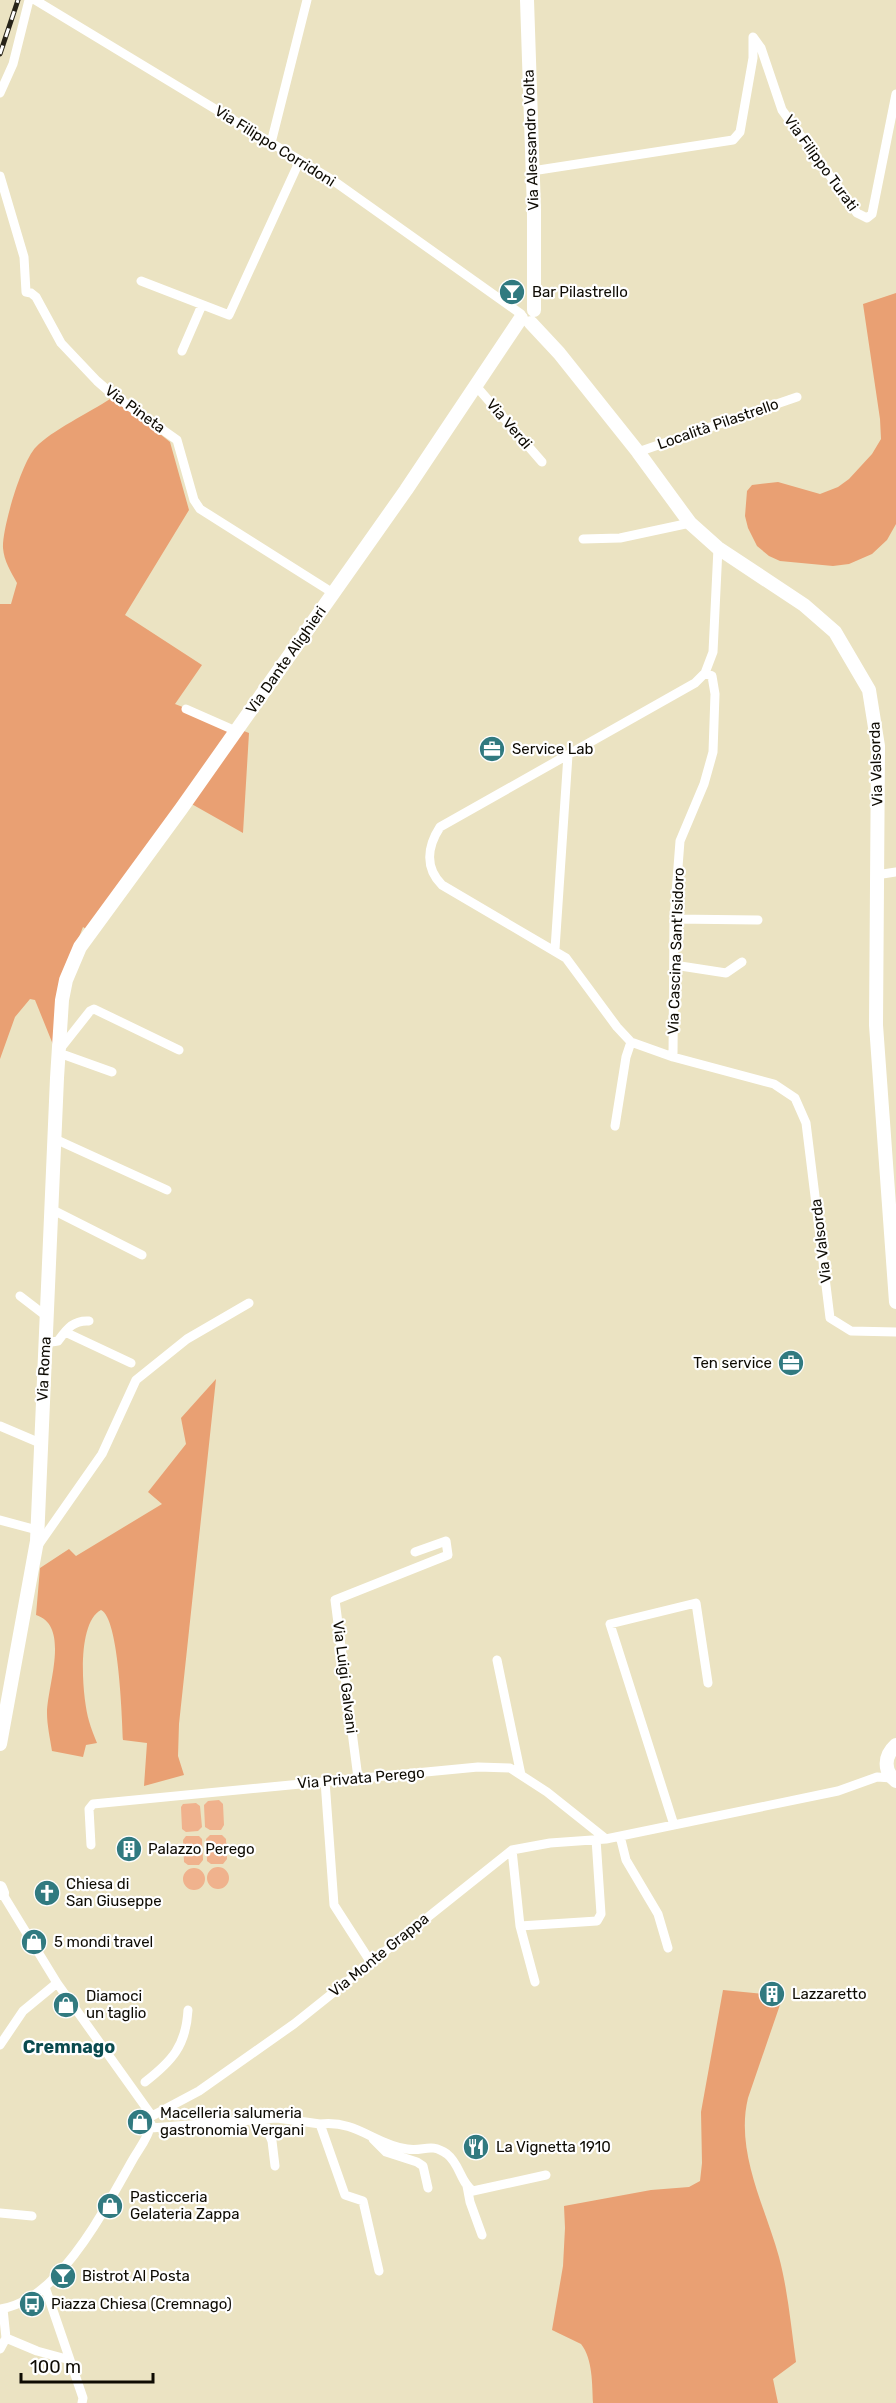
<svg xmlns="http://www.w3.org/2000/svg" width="896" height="2403" font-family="Rubik,sans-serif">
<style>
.green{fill:#f0b28d}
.forest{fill:#e9a073}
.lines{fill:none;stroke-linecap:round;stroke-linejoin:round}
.street{stroke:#fff;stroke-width:9}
.secondary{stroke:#fff;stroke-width:14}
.rail-casing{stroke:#272318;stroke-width:5}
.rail{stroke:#fff;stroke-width:3;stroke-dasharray:9;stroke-linecap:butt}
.labels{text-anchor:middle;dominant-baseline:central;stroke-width:4.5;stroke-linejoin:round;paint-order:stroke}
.street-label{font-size:15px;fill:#0e0b03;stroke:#fff}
.poi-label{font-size:15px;fill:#0e0b03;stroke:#fff;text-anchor:start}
.quarter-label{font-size:18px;font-weight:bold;fill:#0a4b4f;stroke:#fff}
</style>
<rect width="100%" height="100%" fill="#ebe3c2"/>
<path class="green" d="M219 1800 223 1804 224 1825 221 1830H210L205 1827 204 1805 208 1801Z
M196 1803 200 1806 202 1827 198 1831 186 1832 182 1829 181 1807 183 1804Z
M210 1835H222L226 1839 227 1859 223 1864H211L207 1861 206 1839Z
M186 1836H199L202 1839 203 1860 199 1865H188L184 1862 183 1840Z
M207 1878a11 11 0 1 1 22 0a11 11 0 1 1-22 0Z
M183 1879a11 11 0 1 1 22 0a11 11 0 1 1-22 0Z"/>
<path class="forest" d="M896 293V524L887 540 872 554 849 564 833 566 780 561 769 556 757 546 748 528 745 516 747 491 752 485 778 482 820 494 838 487 849 479 872 454 881 439 880 419 863 304Z
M110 399 135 414 170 442 189 510 125 615 202 665 175 704 249 733 243 833 181 798 89 931 83 927 66 970 54 1047 35 1000 30 999 15 1017 0 1059V604H11L17 583C11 572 4 561 3 548 2 528 22 461 36 447 51 431 90 412 110 399Z
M216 1379 179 1724 178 1756 184 1775 144 1786 147 1743 123 1740C122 1718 119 1618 101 1610 76 1623 82 1697 89 1721 91 1728 94 1736 97 1743L86 1745 83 1757 52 1751C50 1738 47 1725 47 1713 47 1686 71 1626 36 1615L40 1568 69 1549 76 1556 162 1504 148 1492 186 1444 181 1418Z
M723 1990 783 1996 748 2098C735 2152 765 2206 779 2257 788 2291 791 2327 796 2362L773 2379 778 2403H593C592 2385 593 2359 581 2344L552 2330 563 2266 565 2228 564 2206 651 2190 689 2187 700 2181 702 2163 701 2112Z"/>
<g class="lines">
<path class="street" d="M35 0 331 179 521 314
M0 93 13 64 29 0
M271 143 307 0
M532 171 733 140 740 132 753 58V37L761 48 782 110 857 213 867 218 872 214 896 94
M0 176 24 257 26 292 31 293 36 297 61 343 97 381 112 394 177 440 194 500 200 509 333 593
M141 281 229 315 300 160
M182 351 202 305
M476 386 542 462
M638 452 797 397
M583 539 620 538 690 523
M705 673 695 683 440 827C427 847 425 868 442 885L566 958 617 1027 631 1042 673 1057 774 1084 795 1098 806 1123 830 1318 851 1331 896 1332
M186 709 236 731
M876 875 896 872
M674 919 758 920
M555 949 568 755
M674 965 726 973 742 962
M60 1049 90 1011 94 1009 179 1050
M59 1053 112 1072
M673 1057 674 919 680 841 704 784 713 752 715 694 712 676 705 673 713 652 718 548
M615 1126 626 1057 631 1042
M55 1139 167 1190
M51 1209 142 1255
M20 1296 46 1316
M65 1332 131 1363
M45 1343 58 1341C67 1329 73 1320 89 1321
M0 1426 40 1443
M0 1520 37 1530
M37 1547 102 1454 136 1380 187 1339 249 1303
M497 1660 521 1775
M358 1778 335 1600 448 1555 446 1541 415 1552
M325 1781 334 1905 370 1961
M674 1825 610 1624 696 1603 708 1683
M620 1836 626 1860 658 1914 668 1948
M91 1845 89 1809 93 1804 478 1767 510 1768 547 1792 606 1839
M512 1850 520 1926 597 1921 601 1914 596 1839
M2 1893 57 1983 152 2116
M520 1926 535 1982
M0 2045 23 2011 57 1983
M145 2082C172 2061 186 2046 188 2010
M152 2116 199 2091 294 2024 512 1850 550 1843 606 1839 838 1791 877 1777 892 1778
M263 2119 272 2141 275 2166
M320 2124C358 2120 373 2144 407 2149 424 2152 430 2142 447 2154 460 2164 460 2182 473 2191L546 2175
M151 2128 277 2118 320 2124 345 2195 363 2201 379 2271
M373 2139 386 2152 417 2162 423 2166 428 2188
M467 2186 470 2202 482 2235
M0 2213 32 2216
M45 2287 83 2398 82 2403
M0 2309C21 2306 41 2292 55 2277 87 2244 110 2200 132 2161 138 2150 149 2137 151 2124
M6 2338 37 2351 70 2360
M0 2349 6 2338 3 2309"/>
<path class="secondary" d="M527 0 534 210V310
M531 323 559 353 638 452 690 523 718 548 804 605 835 632 869 690 878 746 876 1025 896 1302
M0 1744 37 1541 57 1078 62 1000 66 980 80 947 181 809 406 490 521 318
M896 1745C884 1756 883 1771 896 1781
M0 1888 2 1893H0"/>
<g class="rail-casing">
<path id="rail" d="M0 54 18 0"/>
</g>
<use href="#rail" class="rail"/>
</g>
<defs>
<g id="bar-disc" transform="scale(1.35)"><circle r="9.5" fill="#317a80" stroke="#fff"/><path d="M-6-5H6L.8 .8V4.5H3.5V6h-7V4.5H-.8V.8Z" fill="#fff"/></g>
<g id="office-disc" transform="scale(1.35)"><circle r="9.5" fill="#317a80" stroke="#fff"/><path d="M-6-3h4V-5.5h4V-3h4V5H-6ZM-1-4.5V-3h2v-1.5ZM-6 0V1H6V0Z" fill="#fff"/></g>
<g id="building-disc" transform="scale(1.35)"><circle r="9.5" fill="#317a80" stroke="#fff"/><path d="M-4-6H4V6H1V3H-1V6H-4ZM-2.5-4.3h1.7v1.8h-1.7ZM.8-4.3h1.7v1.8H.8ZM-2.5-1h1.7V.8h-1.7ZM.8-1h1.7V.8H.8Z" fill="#fff"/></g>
<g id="church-disc" transform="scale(1.35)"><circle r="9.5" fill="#317a80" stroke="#fff"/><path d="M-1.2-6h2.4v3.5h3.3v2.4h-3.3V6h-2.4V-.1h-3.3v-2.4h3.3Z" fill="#fff"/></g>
<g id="shop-disc" transform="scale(1.35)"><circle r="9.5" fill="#317a80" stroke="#fff"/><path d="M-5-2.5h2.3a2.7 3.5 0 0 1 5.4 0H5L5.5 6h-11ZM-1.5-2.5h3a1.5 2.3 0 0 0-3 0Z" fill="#fff"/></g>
<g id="restaurant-disc" transform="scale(1.35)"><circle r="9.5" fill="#317a80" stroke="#fff"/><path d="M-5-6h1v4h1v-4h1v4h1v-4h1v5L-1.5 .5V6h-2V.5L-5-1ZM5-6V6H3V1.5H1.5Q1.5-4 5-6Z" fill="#fff"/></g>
<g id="bus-disc" transform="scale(1.35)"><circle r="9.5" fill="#317a80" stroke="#fff"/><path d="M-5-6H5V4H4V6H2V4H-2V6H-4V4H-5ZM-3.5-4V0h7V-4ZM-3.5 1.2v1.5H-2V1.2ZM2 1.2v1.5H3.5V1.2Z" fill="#fff"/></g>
</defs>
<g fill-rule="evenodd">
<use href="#bar-disc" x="512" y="292"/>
<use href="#office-disc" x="492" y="749"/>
<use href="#office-disc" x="791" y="1363"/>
<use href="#building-disc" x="129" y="1849"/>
<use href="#church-disc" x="47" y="1893"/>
<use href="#shop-disc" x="34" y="1942"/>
<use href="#building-disc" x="772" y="1994"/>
<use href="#shop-disc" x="66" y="2005"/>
<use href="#shop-disc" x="140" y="2122"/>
<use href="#restaurant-disc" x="476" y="2147"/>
<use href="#shop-disc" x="110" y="2206"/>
<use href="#bar-disc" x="63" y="2276"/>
<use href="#bus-disc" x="32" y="2304"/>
</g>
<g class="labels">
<g class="street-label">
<text transform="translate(531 140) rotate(-92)">Via Alessandro Volta</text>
<text transform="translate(275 146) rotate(32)">Via Filippo Corridoni</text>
<text transform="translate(821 163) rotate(54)">Via Filippo Turati</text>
<text transform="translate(135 409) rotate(36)">Via Pineta</text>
<text transform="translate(509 424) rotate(49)">Via Verdi</text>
<text transform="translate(718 424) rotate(-19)">Località Pilastrello</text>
<text transform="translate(286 660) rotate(-55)">Via Dante Alighieri</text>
<text transform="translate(876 764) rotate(-92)">Via Valsorda</text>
<text transform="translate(676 951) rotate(-88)">Via Cascina Sant'Isidoro</text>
<text transform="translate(821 1241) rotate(-97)">Via Valsorda</text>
<text transform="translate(44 1369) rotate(-87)">Via Roma</text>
<text transform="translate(345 1677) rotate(83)">Via Luigi Galvani</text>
<text transform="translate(361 1778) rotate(-5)">Via Privata Perego</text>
<text transform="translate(379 1955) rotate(-39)">Via Monte Grappa</text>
</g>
<g class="poi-label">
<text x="532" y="292">Bar Pilastrello</text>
<text x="512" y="749">Service Lab</text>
<text x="772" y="1363" text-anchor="end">Ten service</text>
<text x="148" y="1849">Palazzo Perego</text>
<text x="66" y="1884">Chiesa di<tspan x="66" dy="17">San Giuseppe</tspan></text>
<text x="54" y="1942">5 mondi travel</text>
<text x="792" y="1994">Lazzaretto</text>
<text x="86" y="1996">Diamoci<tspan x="86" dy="17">un taglio</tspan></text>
<text x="160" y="2113">Macelleria salumeria<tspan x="160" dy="17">gastronomia Vergani</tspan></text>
<text x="496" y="2147">La Vignetta 1910</text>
<text x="130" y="2197">Pasticceria<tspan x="130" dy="17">Gelateria Zappa</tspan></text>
<text x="82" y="2276">Bistrot Al Posta</text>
<text x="51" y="2304">Piazza Chiesa (Cremnago)</text>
</g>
<g class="quarter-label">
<text x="69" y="2047">Cremnago</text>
</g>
</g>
<path d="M21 2373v9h132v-9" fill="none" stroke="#0e0b03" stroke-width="3"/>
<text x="30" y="2373" font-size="18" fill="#0e0b03" stroke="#ffffff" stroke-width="4.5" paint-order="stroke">100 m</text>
</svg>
